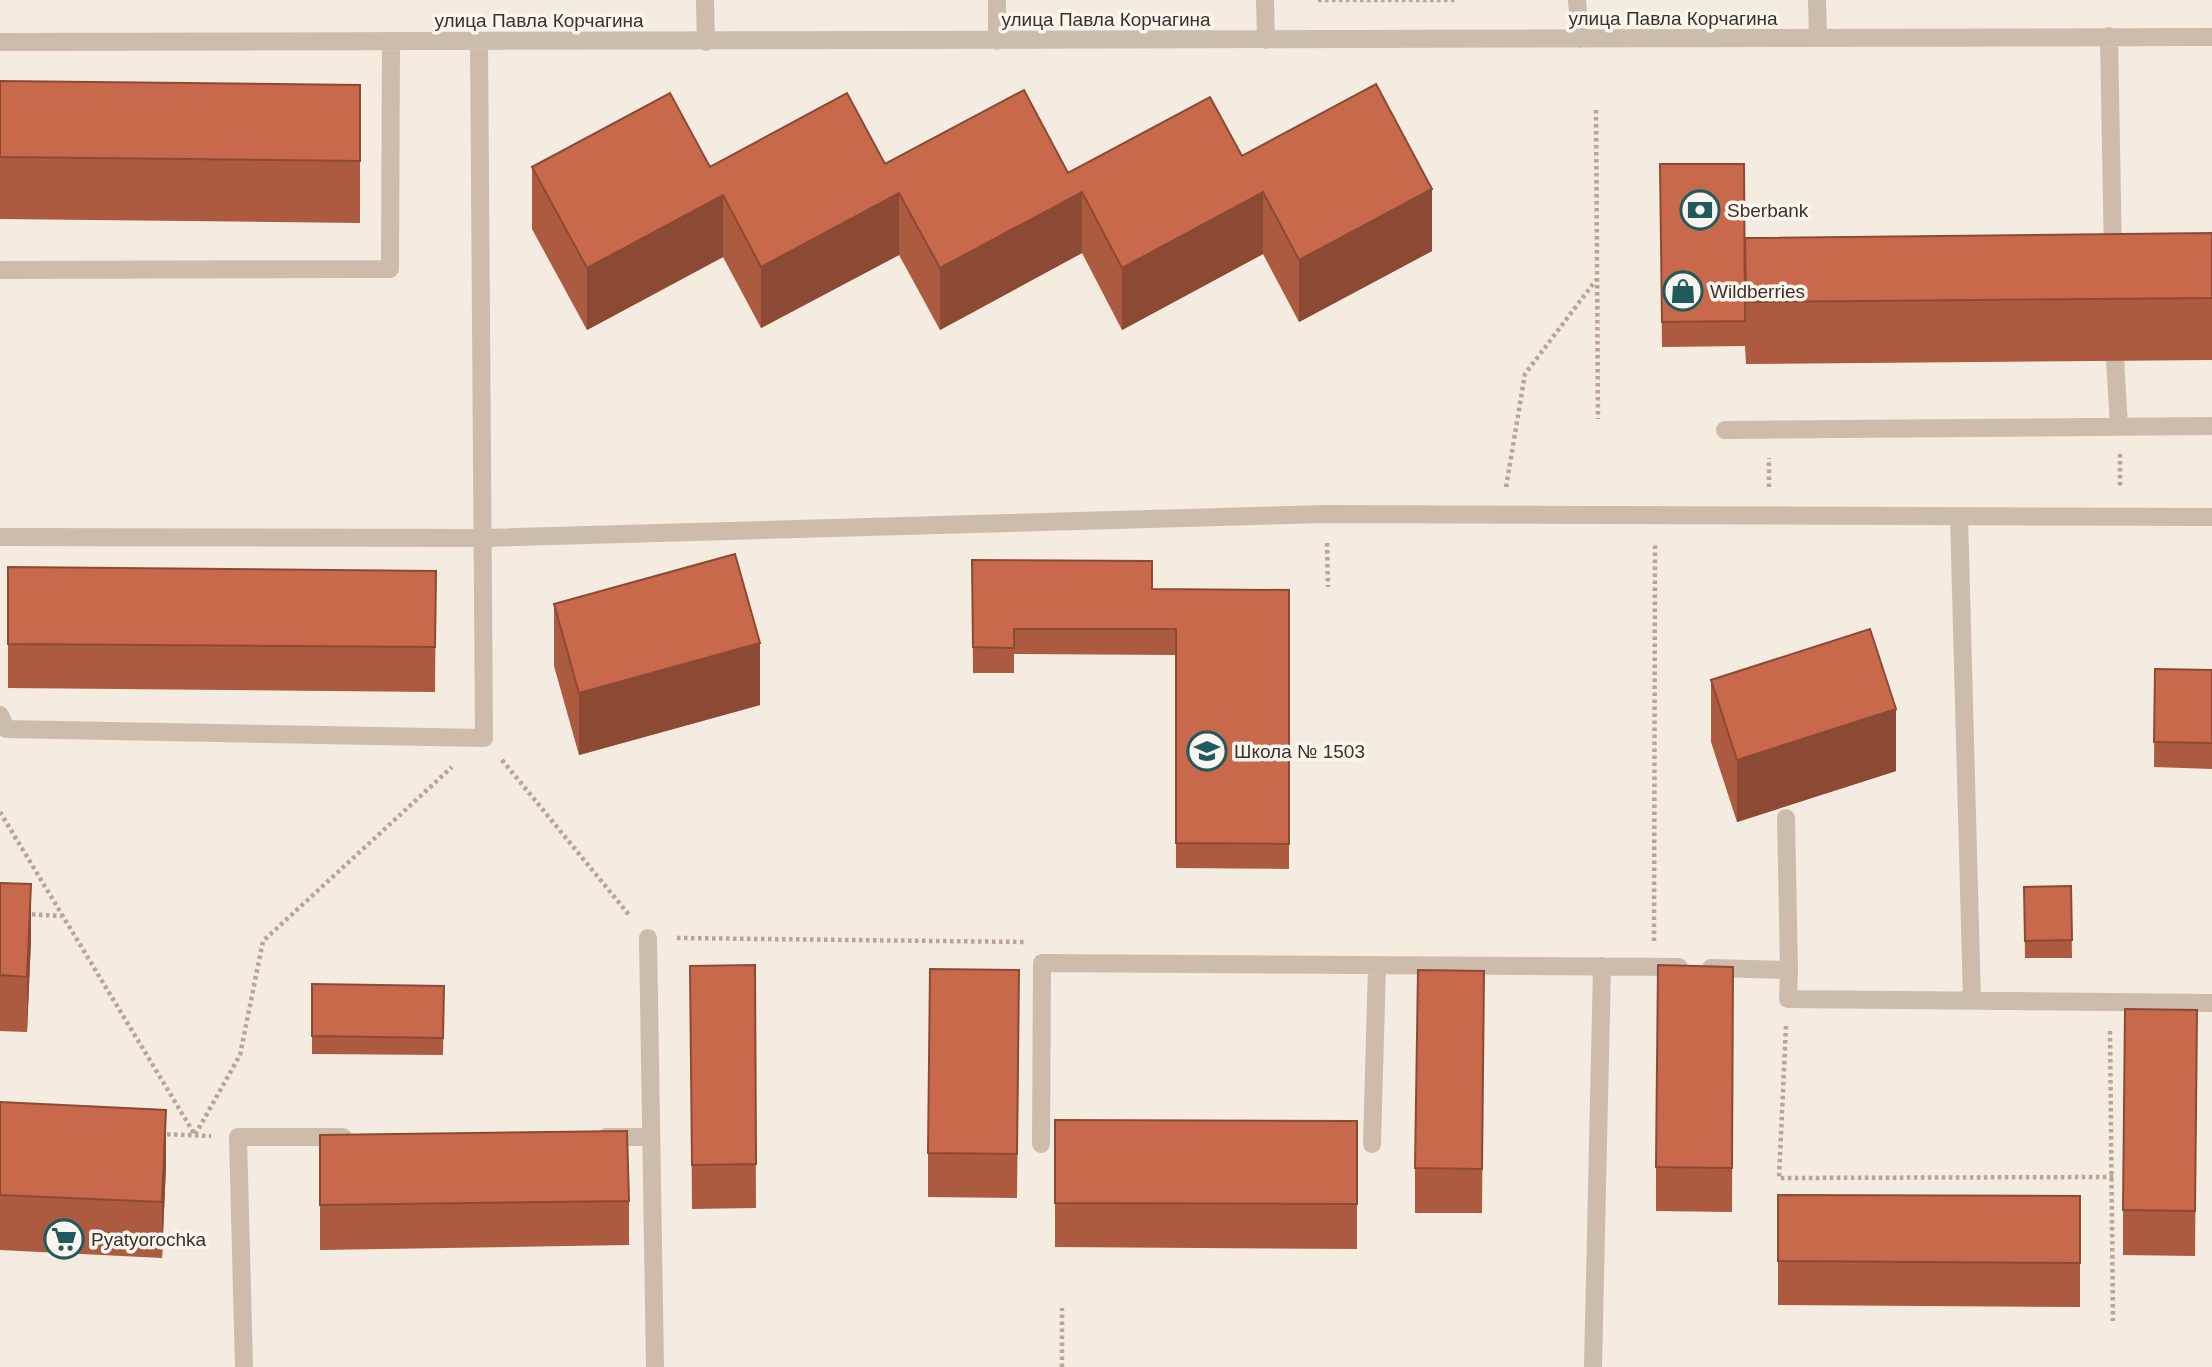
<svg xmlns="http://www.w3.org/2000/svg" width="2212" height="1367" font-family="Arial,sans-serif">
<style>
.lines{fill:none;stroke-linecap:round;stroke-linejoin:round}
.path{stroke:#b9a596;stroke-width:4.5;stroke-dasharray:3.5 3.5;stroke-linecap:butt}
.minor{stroke:#cdbbac;stroke-width:18}
.wall{fill:#ac5a40}
.shaded-wall{fill:#8c4a34}
.building{fill:#c8694b;stroke:#8c4a34;stroke-width:2}
.labels{text-anchor:middle;dominant-baseline:central;stroke-width:7;stroke-linejoin:round;paint-order:stroke}
.street-label{font-size:19px;fill:#3b302b;stroke:#fbf5ee}
.poi-label{font-size:19px;fill:#3b302b;stroke:#fbf5ee;text-anchor:start}
</style>
<rect width="100%" height="100%" fill="#f4ebe1"/>
<g class="lines">
<path class="path" d="M1318 0H1456
M1596 110 1598 419
M2120 454V488
M1506 487 1525 374 1596 280
M1769 487V458
M1327 543 1328 587
M502 760 630 916
M0 812 195 1135 240 1055 263 941 452 767
M25 914 62 916
M677 938 1024 942
M1654 941 1655 544
M1786 1026 1779 1178 2113 1177
M2110 1031 2113 1321
M160 1134 211 1136
M1062 1367V1308"/>
<path class="minor" d="M705 0 706 42
M997 0V41
M1265 0 1266 40
M1577 0 1580 39
M1817 0 1818 38
M2109 36 2113 257
M0 42 2212 37
M0 270 390 269 391 41
M2115 359 2119 426
M1725 430 2212 426
M1959 517 1972 1001
M0 537 482 538 1326 514 2212 517
M0 715 6 729 484 738 479 42
M1786 818 1789 970
M648 938 655 1367
M1711 968 1789 970 1788 999 2212 1003
M606 1137H651
M1041 1144 1042 963 1679 967
M1372 1144 1377 966
M244 1367 238 1137H343
M1593 1367 1602 966"/>
</g>
<path class="wall" d="M0 81 360 85V223L0 219Z
M1242 156 1432 251 1299 322 1263 254 1122 330 1082 253 940 330 899 255 761 328 723 257 587 330 532 229V167H710L885 164 1068 173Z
M1660 164 1745 258 2212 233V360L1746 364 1745 346 1662 347Z
M972 560 1152 589 1289 590V869L1176 868V655L1014 654V673H973Z
M8 567 436 571 435 692 8 688Z
M554 604 760 705 579 755 554 666Z
M2155 669 2212 670V769L2154 767Z
M1711 680 1896 771 1737 822 1711 742Z
M0 883 31 940 27 1032 0 1031Z
M2071 886 2072 958H2025L2024 887Z
M755 965 756 1208 692 1209 690 966Z
M1733 967 1732 1212 1656 1211V1167Z
M1484 971 1482 1213H1415V1168Z
M312 984 444 986 443 1055 312 1054Z
M2197 1010 2195 1256 2123 1255V1210Z
M1019 1015 1017 1198 928 1197V1153Z
M0 1102 166 1165 162 1258 0 1250Z
M1055 1120 1357 1121V1249L1055 1247Z
M320 1135 629 1201V1245L320 1250Z
M1778 1195 2080 1196V1307L1778 1305Z"/>
<path class="shaded-wall" d="M1432 189V251L1299 322V260Z
M1082 192V253L940 330V268Z
M1263 192V254L1122 330V268Z
M899 193V255L761 328V267Z
M723 195V257L587 330V268Z
M760 643V705L579 755V693Z
M1896 709V771L1737 822V760Z
M31 884V940L27 1032V977Z
M166 1110V1165L162 1258V1202Z"/>
<path class="building" d="M0 81 360 85V161L0 157Z
M1376 84 1432 189 1299 260 1263 192 1122 268 1082 192 940 268 899 193 761 267 723 195 587 268 532 167 670 93 710 167 847 93 885 164 1024 90 1068 173 1210 97 1242 156Z
M1660 164H1744L1745 321 1662 322Z
M2212 233V298L1746 302 1745 238Z
M735 554 760 643 579 693 554 604Z
M972 560 1152 561V589L1289 590V844L1176 843V629H1014V648L973 647Z
M8 567 436 571 435 647 8 644Z
M1870 629 1896 709 1737 760 1711 680Z
M2155 669 2212 670V743L2154 742Z
M0 883 31 884 27 977 0 975Z
M2071 886 2072 940 2025 941 2024 887Z
M755 965 756 1164 692 1165 690 966Z
M1658 965 1733 967 1732 1168 1656 1167Z
M930 969 1019 970 1017 1154 928 1153Z
M1418 970 1484 971 1482 1169 1415 1168Z
M312 984 444 986 443 1038 312 1036Z
M2125 1009 2197 1010 2195 1211 2123 1210Z
M0 1102 166 1110 162 1202 0 1195Z
M1055 1120 1357 1121V1204L1055 1203Z
M627 1131 629 1201 320 1205V1135Z
M1778 1195 2080 1196V1263L1778 1261Z"/>
<defs>
<g id="bank-ring" transform="scale(2.0125)"><circle r="9.5" fill="#fbf5ee" stroke="#1f5a5e" stroke-width="1.5"/><path d="M-6-4H6V4H-6ZM0-2.3a2.3 2.3 0 1 0 0 4.6a2.3 2.3 0 1 0 0-4.6Z" fill="#1f5a5e"/></g>
<g id="shop-ring" transform="scale(2.0125)"><circle r="9.5" fill="#fbf5ee" stroke="#1f5a5e" stroke-width="1.5"/><path d="M-5-2.5h2.3a2.7 3.5 0 0 1 5.4 0H5L5.5 6h-11ZM-1.5-2.5h3a1.5 2.3 0 0 0-3 0Z" fill="#1f5a5e"/></g>
<g id="school-ring" transform="scale(2.0125)"><circle r="9.5" fill="#fbf5ee" stroke="#1f5a5e" stroke-width="1.5"/><path d="M0-5L7-2L0 1L-7-2ZM-4 1L0 2.5L4 1V4Q0 6-4 4Z" fill="#1f5a5e"/></g>
<g id="supermarket-ring" transform="scale(2.0125)"><circle r="9.5" fill="#fbf5ee" stroke="#1f5a5e" stroke-width="1.5"/><path d="M-6-5.5h2.5l.6 2H6L4.5 2H-2.5L-4.4-4H-6ZM-1.5 3.2a1.3 1.3 0 1 0 .1 0ZM3 3.2a1.3 1.3 0 1 0 .1 0Z" fill="#1f5a5e"/></g>
</defs>
<g fill-rule="evenodd">
<use href="#bank-ring" x="1700" y="210"/>
<use href="#shop-ring" x="1683" y="291"/>
<use href="#school-ring" x="1207" y="751"/>
<use href="#supermarket-ring" x="64" y="1239"/>
</g>
<g class="labels">
<g class="street-label">
<text x="1673" y="18">улица Павла Корчагина</text>
<text x="1106" y="19">улица Павла Корчагина</text>
<text x="539" y="20">улица Павла Корчагина</text>
</g>
<g class="poi-label">
<text x="1727" y="210">Sberbank</text>
<text x="1710" y="291">Wildberries</text>
<text x="1234" y="751">Школа № 1503</text>
<text x="91" y="1239">Pyatyorochka</text>
</g>
</g>
</svg>
